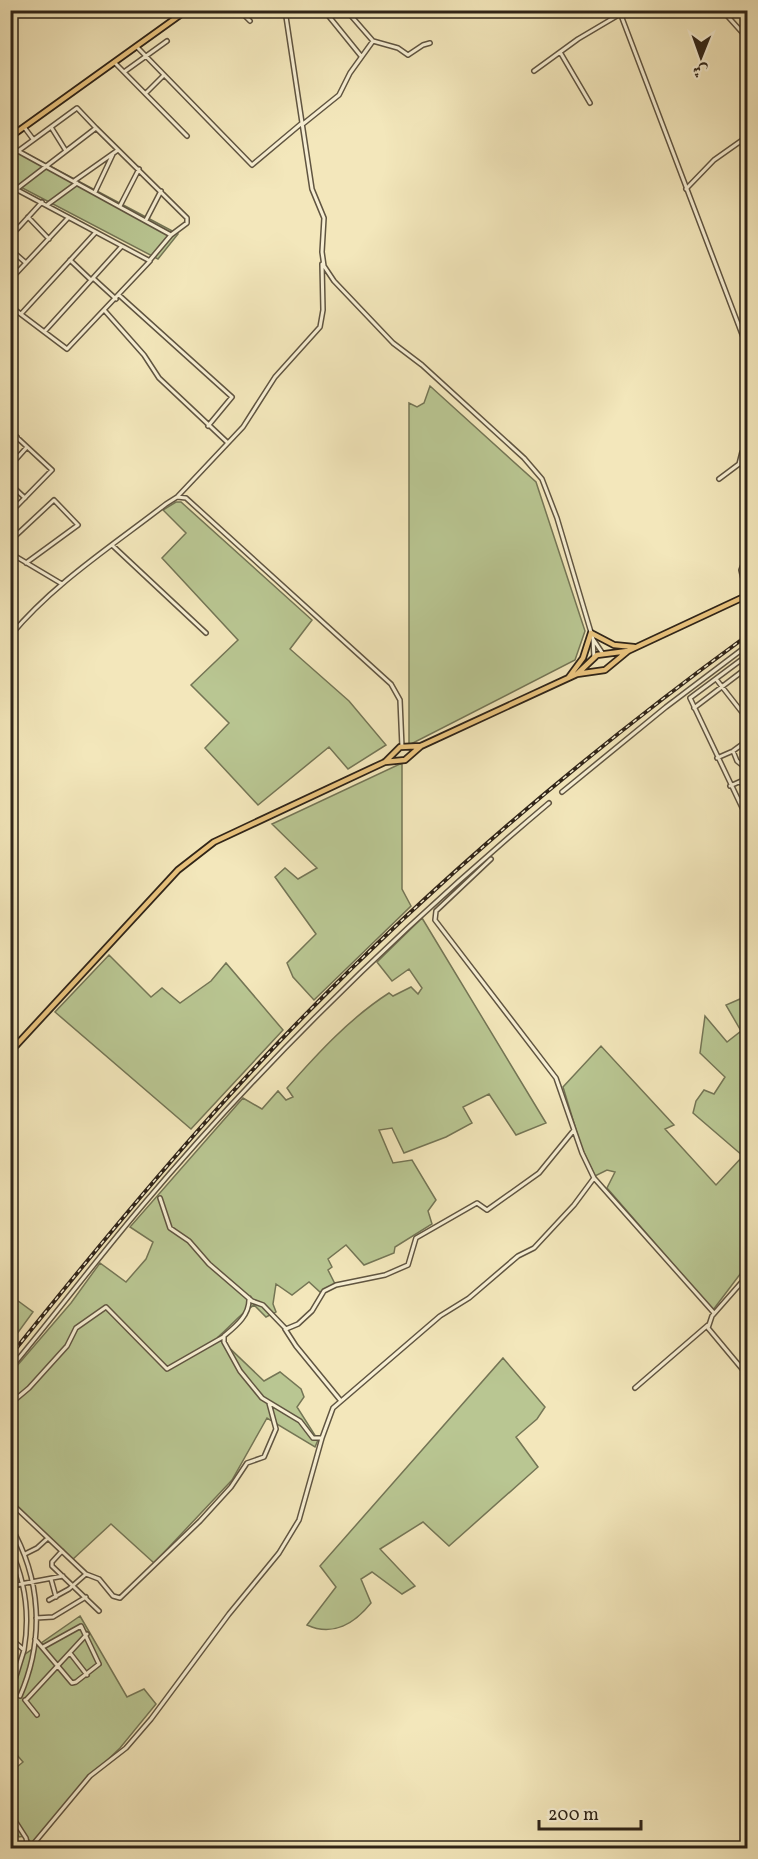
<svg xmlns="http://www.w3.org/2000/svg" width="758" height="1859" font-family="Vollkorn,Amiri,serif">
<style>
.green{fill:#b9c692;stroke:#747555;stroke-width:1.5}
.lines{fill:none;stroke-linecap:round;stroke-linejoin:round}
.minor-casing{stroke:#605541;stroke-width:6}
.tertiary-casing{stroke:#605541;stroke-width:6}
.primary-casing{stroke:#2f2418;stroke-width:8}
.minor{stroke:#f7efd3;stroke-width:3}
.tertiary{stroke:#f7efd3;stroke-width:3}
.primary{stroke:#eac47e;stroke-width:4.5}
.rail-casing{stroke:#2f2418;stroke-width:4}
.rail{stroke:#f7efd3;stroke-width:1.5;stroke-dasharray:4.5;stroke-linecap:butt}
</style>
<rect width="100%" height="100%" fill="#f3e7bb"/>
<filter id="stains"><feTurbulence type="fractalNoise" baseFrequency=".00333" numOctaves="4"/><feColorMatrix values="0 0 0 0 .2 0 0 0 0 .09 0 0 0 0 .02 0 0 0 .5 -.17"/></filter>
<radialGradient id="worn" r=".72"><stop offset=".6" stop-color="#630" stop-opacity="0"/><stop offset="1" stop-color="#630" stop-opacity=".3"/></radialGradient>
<path class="green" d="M14 147 178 234 158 259 11 182 10 150Z
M430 386 536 482 585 631 575 660 409 745V403L417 407 424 403Z
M176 502H181L312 620 290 649 349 701 386 745 348 769 329 747 258 805 205 748 229 723 191 685 238 640 162 558 186 533 163 510Z
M402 763V889L411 906 314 1000 293 977 287 963 316 934 275 877 285 868 298 879 317 868 272 824Z
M422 918 546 1123 516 1135 489 1094 463 1107 472 1123 446 1137 404 1153 392 1128 379 1130 393 1163 412 1160 436 1200 428 1211 432 1224 395 1247 394 1253 364 1265 346 1245 328 1259 332 1267 328 1270 335 1284 320 1292 309 1282 292 1295 276 1284 273 1304 276 1312 266 1317 254 1305C240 1314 231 1326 218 1337L264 1381 280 1372 301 1389 304 1397 297 1407 318 1440 315 1447 267 1418 232 1480 154 1563 111 1524 72 1560 11 1502 10 1374 71 1303 100 1263 126 1282 146 1259 153 1242 130 1227 243 1098 262 1109 278 1091 286 1100 293 1097 287 1088C318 1053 350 1018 389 993L393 996 411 987 418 994 422 988 409 969 392 981 377 962Z
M109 955 151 997 162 988 180 1003 211 981 226 963 283 1030 191 1129 55 1012Z
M740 999 748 1007 747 1265 713 1310 607 1188 615 1172 607 1170 595 1176 581 1146 563 1087 601 1046 674 1125 665 1129 716 1185 743 1156 693 1113 696 1101 704 1090 714 1094 725 1077 700 1053 705 1016 727 1042 741 1031 726 1005Z
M10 1295 33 1312 11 1342H10Z
M503 1358 545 1407 537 1419 516 1437 538 1467 449 1546 423 1522 380 1549 415 1586 402 1594 372 1572 361 1579 371 1603C355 1623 333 1637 307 1625L336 1587 320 1566Z
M80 1616 127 1697 144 1689 156 1704 120 1748 76 1790 50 1827 31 1843 26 1836 19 1837 11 1820V1772L23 1762 11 1748V1664Z"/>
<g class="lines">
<g class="minor-casing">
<path id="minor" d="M239 10 250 21
M285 10 312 189 324 218 322 252 324 266 334 281 393 343 422 365 524 458 542 479 557 518 593 639 594 658
M346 10 373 41
M722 10 748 39
M327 14 361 56
M137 47 252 165 302 123
M560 52 590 103
M114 62 187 136
M534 71 578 39 627 10
M124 72 167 41
M146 93 164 75
M303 124 339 95 350 73 373 41 398 48 408 55 423 45 430 43
M24 127 33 139
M51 127 66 151
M96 128 187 218V223L171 235
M18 151 171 235 150 260
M10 157 77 108 96 128 10 194
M74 181 118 150
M10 186 150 261 67 349 10 306
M686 189 714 160 748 136
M95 192 113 154
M47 205 77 183
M120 206 139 169
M28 217 49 239
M146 220 161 191
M10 237 42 202
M10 249 26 263
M70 260 91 280
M93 278 116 299
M10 280 68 218
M120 296 232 397 208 426
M105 311 144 355 159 378 228 443
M21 314 96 232
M45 331 122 246
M10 431 52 470 10 513
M10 443 17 437
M739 464 742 452 748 447
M10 466 27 447
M719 479 739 464H748
M10 484 25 498
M178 496 243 427 275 377 320 327 323 310 322 264
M10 541 54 500 78 525 26 563
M113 546 206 633
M10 553 62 584
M745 587 741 570 748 551
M744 597 748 585
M10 636C54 583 112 546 166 504L177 497 186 498 391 684 400 700 402 747
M593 639 603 654
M747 652 748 655
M746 668 741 660 690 698 748 820
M716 679 748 720
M694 708 748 667
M733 751 737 761 748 770
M717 758 733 751 748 740
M741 782 748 795
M730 786 748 778
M562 792 666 707 748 645
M491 859 436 911 435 920 556 1078 582 1153 594 1178 714 1313
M160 1198 170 1228 189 1241 209 1264 252 1301 263 1305 286 1329 298 1324 312 1311 324 1291 336 1285 385 1275 408 1265 416 1238 477 1203 487 1210 539 1173 574 1130
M748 1275 712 1316 708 1328 748 1376
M249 1298C250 1315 236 1326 224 1336V1342L240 1371 262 1398 300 1421 313 1438H322
M285 1329 296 1346 341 1401
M10 1369C55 1315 97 1259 142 1206 265 1060 403 926 549 803
M635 1388 708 1325
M10 1404 29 1388 67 1346 76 1328 106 1307 167 1369 223 1337
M10 1502 86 1574 99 1579 113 1596 120 1598 200 1521 231 1487 247 1463 264 1457 276 1429 269 1403
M10 1525C41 1578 45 1639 20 1696
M10 1548C25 1580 30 1615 24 1650L10 1638
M62 1551 52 1562V1566L99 1611
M25 1554 37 1548 48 1538
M51 1579 56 1597
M10 1586 63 1576
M49 1600 69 1589 86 1574
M36 1618 53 1617 86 1597
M35 1639 72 1683 76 1682 99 1664 81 1626 43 1647
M70 1653 87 1675
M11 1692 24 1650
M25 1700 37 1715
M26 1700 87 1634
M10 1813 26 1838 28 1848
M30 1848 90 1776 126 1748 151 1719 229 1614 279 1553 299 1520 322 1438 333 1408 440 1316 469 1298 518 1256 534 1248 574 1205 594 1178"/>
</g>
<g class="tertiary-casing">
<path id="tertiary" d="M619 10 748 350
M746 1848 748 1847"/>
</g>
<g class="primary-casing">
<path id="primary" d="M10 137 187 10
M577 674 597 655 628 651
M569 677 583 658 591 633 614 645 634 647
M385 762 405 760 421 746
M10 1052 178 870 214 842 385 762 400 747 421 746 577 674 605 670 628 651 748 595"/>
</g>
<use href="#minor" class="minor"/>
<use href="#tertiary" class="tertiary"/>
<use href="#primary" class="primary"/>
<g class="rail-casing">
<path id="rail" d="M10 1356C96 1249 183 1143 277 1044 419 895 582 756 748 635"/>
</g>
<use href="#rail" class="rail"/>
</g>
<rect width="758" height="1859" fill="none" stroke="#f3e7bb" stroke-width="36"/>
<rect x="12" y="12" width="734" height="1835" fill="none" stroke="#2f2418" stroke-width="3"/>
<rect x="18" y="18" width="722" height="1823" fill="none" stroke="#2f2418" stroke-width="1.5"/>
<g transform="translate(701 57) rotate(181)" stroke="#f7efd3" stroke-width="4.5" paint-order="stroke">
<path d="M0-4.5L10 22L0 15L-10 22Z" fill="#2f2418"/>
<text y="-9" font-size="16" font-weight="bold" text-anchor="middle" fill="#2f2418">ش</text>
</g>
<path d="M539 1820v9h102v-9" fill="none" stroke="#2f2418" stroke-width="3"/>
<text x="548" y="1820" font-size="18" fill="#2f2418" stroke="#f7efd3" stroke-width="4.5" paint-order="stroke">200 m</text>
<rect width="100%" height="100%" filter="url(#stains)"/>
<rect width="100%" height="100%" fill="url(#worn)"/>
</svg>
